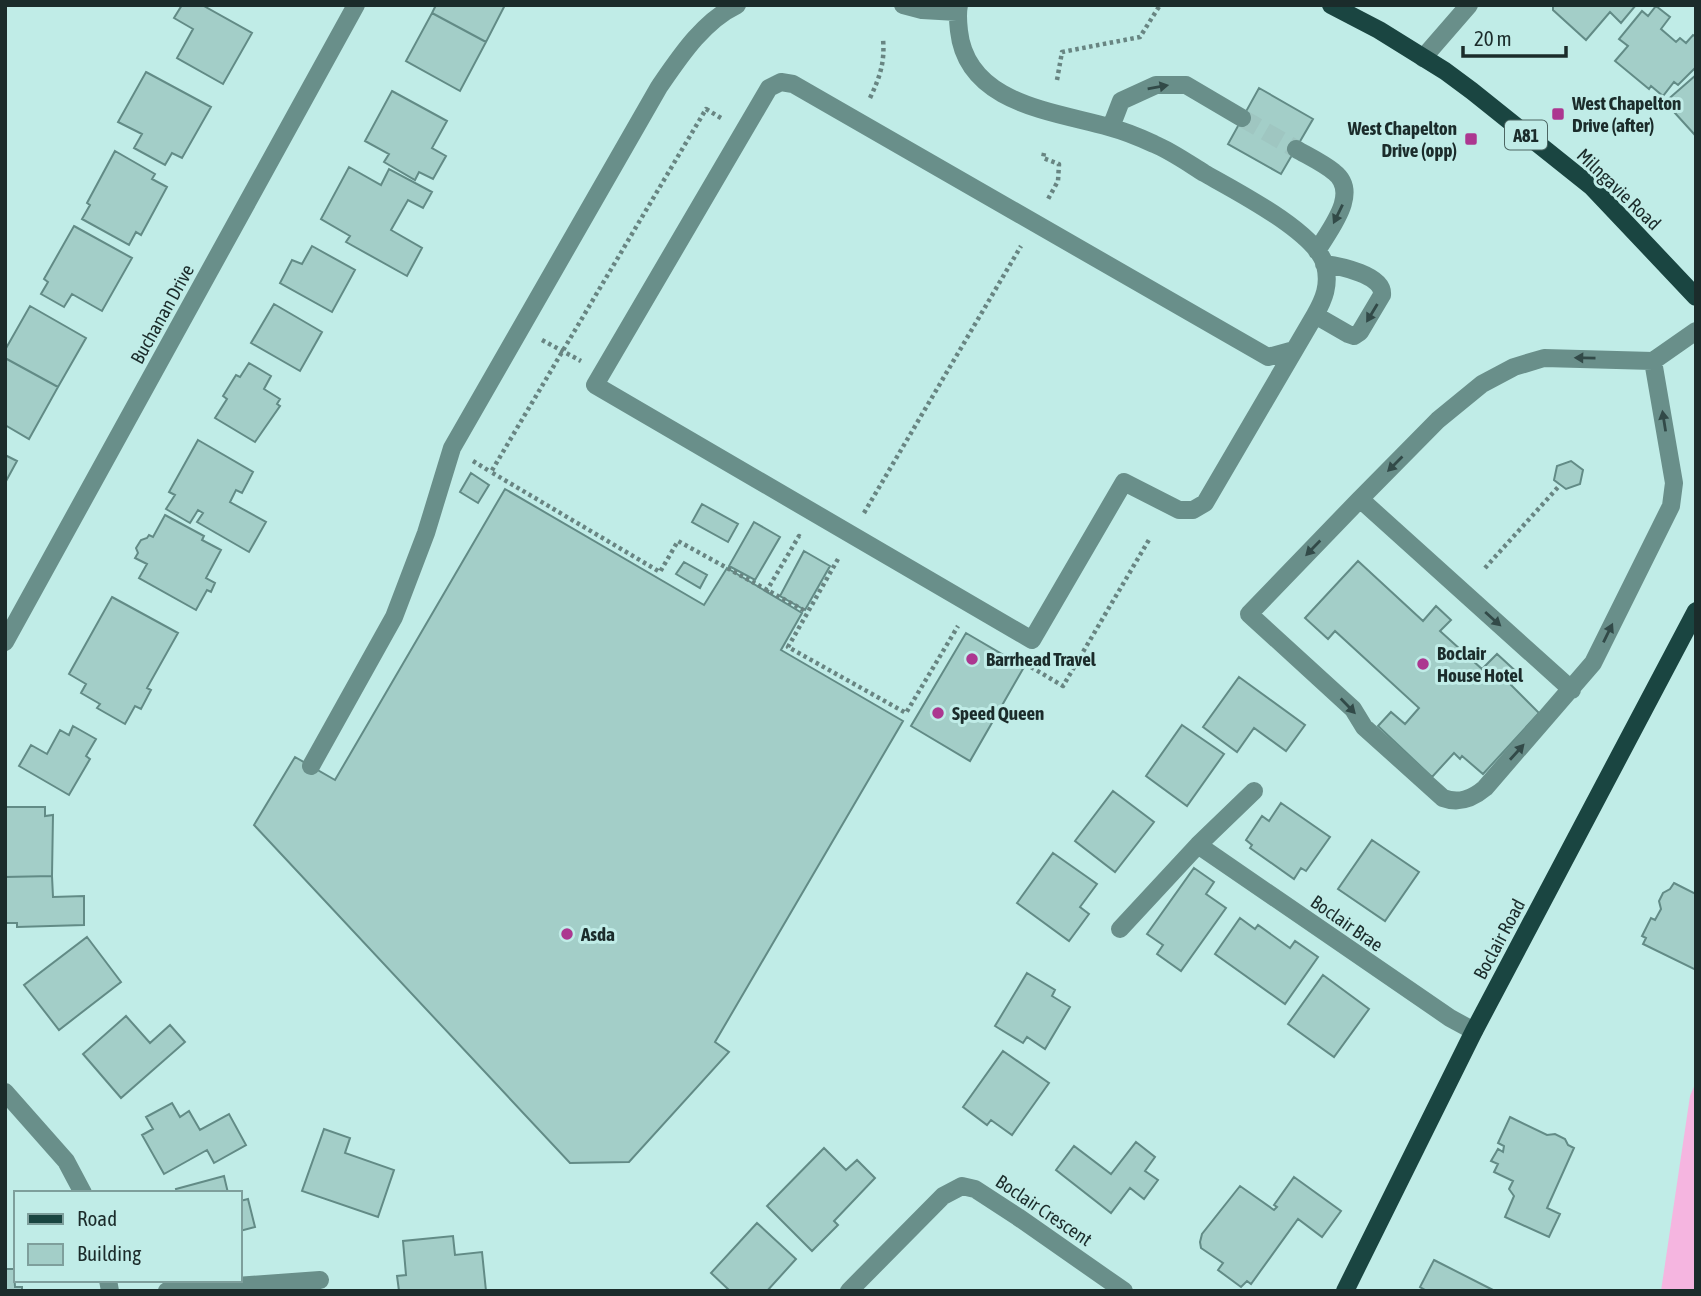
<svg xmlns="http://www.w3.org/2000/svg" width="1701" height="1296" font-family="'Asap Condensed',sans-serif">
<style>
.green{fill:#f5b5e0}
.building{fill:#a3cec8;stroke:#628b86;stroke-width:2}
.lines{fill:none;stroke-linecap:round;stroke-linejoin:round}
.minor-tunnel{stroke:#9fc6c1;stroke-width:18;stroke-dasharray:18 9;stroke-linecap:butt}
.path{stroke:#688582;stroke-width:4.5;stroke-dasharray:3.5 3.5;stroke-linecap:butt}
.minor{stroke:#698f8a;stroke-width:18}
.major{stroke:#1a4541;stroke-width:18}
.oneway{fill:#324a48}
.poi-dot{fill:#ac3790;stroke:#c0ece7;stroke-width:2.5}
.labels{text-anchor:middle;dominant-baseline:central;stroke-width:6;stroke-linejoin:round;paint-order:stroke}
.shield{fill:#c0ece7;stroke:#4c6663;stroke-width:2}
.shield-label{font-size:18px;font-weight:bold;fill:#1b2c2b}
.poi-label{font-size:19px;font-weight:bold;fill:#1b2c2b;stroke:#c0ece7;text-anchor:start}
.street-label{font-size:19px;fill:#1b2c2b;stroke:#c0ece7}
</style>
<rect width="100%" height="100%" fill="#c0ece7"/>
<path class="green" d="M1696 1082V1291H1661L1690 1096Z"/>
<path class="building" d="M182 5H202L252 33 223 84 177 58 193 29 174 18Z
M436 5H505L486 42 432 13Z
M1553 5H1636L1621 23 1610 12 1586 40 1553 10Z
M1656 6 1670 17 1661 29 1676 42 1680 38 1686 43 1693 35 1696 37V67L1678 85 1674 82 1663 96 1651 86 1649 89 1615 61 1628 46 1619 39 1642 11 1648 16Z
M432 13 486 42 460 91 406 61Z
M146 72 211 107 182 158 172 153 165 165 134 148 142 134 118 122Z
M1696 75V132L1694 134 1665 102Z
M1259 88 1313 119 1281 174 1228 144Z
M392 91 447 121 432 148 446 156 433 179 419 172 415 180 384 162 389 154 365 141Z
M115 151 155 174 152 179 167 187 141 235 136 232 129 245 82 219 90 205 87 203Z
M349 167 381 185 389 169 432 192 423 208 408 200 391 230 422 248 407 276 346 242 350 236 321 219Z
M74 226 132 258 102 311 72 294 64 307 41 294 48 282 44 279Z
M312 246 355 270 332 312 280 283 292 260 302 264Z
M274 304 322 332 300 371 251 343Z
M30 306 86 338 58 387 5 358V350Z
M5 358 58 387 29 439 5 425Z
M249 363 271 376 264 389 280 399 277 404 280 406 255 442 215 418 227 399 223 396 236 375 240 377Z
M198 440 253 472 242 493 236 490 230 502 266 522 249 552 197 522 203 513 198 510 190 523 166 509 175 495 169 492Z
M5 455 17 461 5 483Z
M1571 461 1583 470 1580 484 1566 489 1554 480 1557 466Z
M471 473 489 485 478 503 460 492Z
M505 489 704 605 727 568 802 613 781 650 903 721 715 1042 729 1052 629 1162 570 1163 254 825 295 757 335 780Z
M702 504 738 524 728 542 692 522Z
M165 515 204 536 202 540 221 550 206 578 215 583 211 592 207 590 196 610 139 578 147 564 135 558 138 553 136 548 141 540 147 538 149 535 153 537Z
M754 522 780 537 755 580 729 566Z
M804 551 830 566 805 610 780 596Z
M1358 561 1423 621 1436 606 1451 620 1440 631 1482 669 1497 654 1520 675 1511 685 1539 713 1483 774 1462 756 1460 759 1454 753 1432 777 1378 726 1391 712 1405 724 1419 708 1335 631 1328 639 1305 618Z
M684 562 707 575 700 588 676 574Z
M112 597 178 633 147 688 151 690 141 709 135 706 125 724 97 708 100 704 81 693 86 684 69 674Z
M966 633 1024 667 970 761 911 726Z
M1239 677 1305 725 1286 751 1254 728 1237 752 1203 727Z
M1182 725 1224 754 1187 806 1146 776Z
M73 726 96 739 86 756 90 759 69 795 19 766 31 745 47 754 60 730 69 735Z
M1113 791 1154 822 1115 872 1075 841Z
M1281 803 1330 837 1306 871 1301 868 1294 879 1250 848 1252 845 1246 840 1262 816 1269 821Z
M5 807H45V816L53 815 52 876 5 877Z
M1372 840 1419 872 1385 921 1338 889Z
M1053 853 1097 884 1080 907 1089 914 1069 941 1017 903Z
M1194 868 1214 882 1206 894 1226 908 1181 971 1157 954 1163 945 1147 934Z
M52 876 53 897 84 896V925L17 927V923H5V877Z
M1674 883 1696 894V970L1643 944 1646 938 1642 936 1651 918 1655 920 1661 909 1659 901 1663 893 1670 889Z
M1240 918 1255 929 1258 925 1290 948 1295 941 1318 957 1285 1004 1215 954Z
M87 937 121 982 59 1030 24 985Z
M1027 973 1055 990 1052 996 1070 1007 1045 1049 1027 1037 1023 1043 995 1026Z
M1323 975 1369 1009 1334 1057 1288 1024Z
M126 1016 150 1043 170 1025 185 1042 121 1098 83 1054Z
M1003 1051 1049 1083 1012 1135 991 1120 987 1125 963 1107Z
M172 1103 180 1117 189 1111 200 1130 229 1114 246 1145 214 1163 207 1150 164 1174 142 1135 153 1129 146 1117Z
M1510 1117 1547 1135 1555 1134 1565 1139 1568 1145 1574 1148 1547 1208 1560 1214 1549 1237 1505 1217 1514 1196 1509 1189 1513 1181 1494 1172 1498 1164 1491 1161 1498 1149 1503 1152 1504 1146 1498 1143Z
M324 1129 350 1138 345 1153 394 1170 378 1217 302 1191Z
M1136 1142 1155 1157 1145 1171 1158 1180 1144 1199 1130 1188 1111 1213 1056 1170 1074 1146 1111 1174Z
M824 1148 846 1170 857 1160 875 1178 834 1221 838 1225 812 1251 767 1206Z
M224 1176 228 1193H177L176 1189Z
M1294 1177 1341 1211 1322 1237 1298 1219 1251 1284 1247 1281 1241 1287 1218 1270 1223 1263 1201 1248 1200 1242 1202 1234 1240 1186 1274 1210 1277 1207 1274 1205Z
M248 1199 255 1227 240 1231V1201Z
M757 1223 796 1259 767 1291H730L711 1273Z
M453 1236 455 1255 482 1252 486 1291H399L397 1276 406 1275 403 1241Z
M1434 1260 1495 1291H1427L1420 1287Z
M5 1269H14L15 1287H22V1291H5Z"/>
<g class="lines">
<path class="minor-tunnel" d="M1242 118 1296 149"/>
<path class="path" d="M1057 80 1062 52 1140 37 1160 5
M870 98C880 77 885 62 883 39
M721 118 706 109 491 472 660 572 678 541 807 612
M1044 153 1043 158 1059 164 1058 181 1047 201
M542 340 581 361
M473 461 491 472
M864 513 1021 246
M838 559 788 647 906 713 958 626
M1485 568 1560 485
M766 592 799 536 802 538
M1031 667 1063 686 1150 538"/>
<path class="minor" d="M903 5 922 10 957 12
M959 5C957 14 958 22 959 31 967 104 1053 111 1109 127 1124 131 1139 137 1154 144 1171 151 1188 163 1204 173 1234 190 1316 232 1325 265 1330 285 1324 299 1315 315L1205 503 1193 510H1179L1124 482 1032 640 595 385 769 88 781 82 793 84 1268 357 1294 350
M1423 58 1469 5
M1111 127 1121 101 1156 85H1186L1242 118
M1296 149C1308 156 1323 163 1334 172 1361 193 1329 230 1317 251
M1315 315 1348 334 1354 336 1360 332 1382 295C1384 275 1340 266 1324 264
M1360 499 1249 614 1353 709 1364 727 1443 798C1459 804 1472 799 1485 788L1593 663 1671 506 1674 483 1653 361
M5 642 356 5
M1572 690 1360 499 1438 420 1482 384 1514 367 1544 358 1653 361 1696 331
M311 766 394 617 426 533 452 448 659 87C679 58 703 21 737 5
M1198 845 1450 1018 1474 1031
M1120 929 1198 845 1254 791
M5 1092 66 1161 83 1193
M108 1280 110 1291
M167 1291 320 1280
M849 1291 943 1196 962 1186 975 1189 1018 1217 1124 1291"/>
<path class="major" d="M1331 5 1379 30 1445 71 1472 91 1592 187 1696 297
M1345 1291 1474 1031 1696 611"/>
</g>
<defs><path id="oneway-solid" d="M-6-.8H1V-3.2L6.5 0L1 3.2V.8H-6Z" transform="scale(1.75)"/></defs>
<g class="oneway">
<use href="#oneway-solid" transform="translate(1158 87) rotate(-10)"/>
<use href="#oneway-solid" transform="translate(1338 214) rotate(116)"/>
<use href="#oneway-solid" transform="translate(1372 313) rotate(121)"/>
<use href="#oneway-solid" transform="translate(1585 358) rotate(-179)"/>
<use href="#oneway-solid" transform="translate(1664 421) rotate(-99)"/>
<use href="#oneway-solid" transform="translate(1395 464) rotate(135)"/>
<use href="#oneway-solid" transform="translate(1313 548) rotate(134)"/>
<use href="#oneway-solid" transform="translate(1493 619) rotate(42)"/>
<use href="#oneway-solid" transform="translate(1608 633) rotate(-64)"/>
<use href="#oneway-solid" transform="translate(1348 706) rotate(46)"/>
<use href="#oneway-solid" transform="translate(1517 752) rotate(-48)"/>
</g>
<g class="poi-dot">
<rect x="1551" y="107" width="14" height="14" rx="3.5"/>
<rect x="1464" y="132" width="14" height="14" rx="3.5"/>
<circle cx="972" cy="659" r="7"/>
<circle cx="1423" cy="664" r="7"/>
<circle cx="938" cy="713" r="7"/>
<circle cx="567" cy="934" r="7"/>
</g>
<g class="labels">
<rect class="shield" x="1505" y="120.5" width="42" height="29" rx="5"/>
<g class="shield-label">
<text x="1526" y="135">A81</text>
</g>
<g class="poi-label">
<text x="1572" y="103">West Chapelton<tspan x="1572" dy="22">Drive (after)</tspan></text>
<text x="1457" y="128" text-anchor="end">West Chapelton<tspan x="1457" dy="22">Drive (opp)</tspan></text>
<text x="1437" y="653">Boclair<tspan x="1437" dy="22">House Hotel</tspan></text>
<text x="986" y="659">Barrhead Travel</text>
<text x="952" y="713">Speed Queen</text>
<text x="581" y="934">Asda</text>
</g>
<g class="street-label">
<text transform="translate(1619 189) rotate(44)">Milngavie Road</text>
<text transform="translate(162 314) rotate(-61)">Buchanan Drive</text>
<text transform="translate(1347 923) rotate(35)">Boclair Brae</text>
<text transform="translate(1499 939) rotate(-62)">Boclair Road</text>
<text transform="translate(1044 1210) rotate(34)">Boclair Crescent</text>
</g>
</g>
<rect width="1701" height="1296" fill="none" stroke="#1b2c2b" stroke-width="14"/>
<rect x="14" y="1191" width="228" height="91" fill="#c0ece7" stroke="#7e9f9c" stroke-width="2"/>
<rect x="28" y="1214" width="35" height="10" fill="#1a4541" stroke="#7e9f9c" stroke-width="2"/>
<text x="77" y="1226" font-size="21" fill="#1b2c2b">Road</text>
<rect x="28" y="1244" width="35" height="21" fill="#a3cec8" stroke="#7e9f9c" stroke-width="2"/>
<text x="77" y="1261" font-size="21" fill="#1b2c2b">Building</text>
<path d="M1463 46v10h103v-10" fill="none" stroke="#1b2c2b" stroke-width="3.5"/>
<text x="1474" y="46" font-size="21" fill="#1b2c2b" stroke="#c0ece7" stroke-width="5" paint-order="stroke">20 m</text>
</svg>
